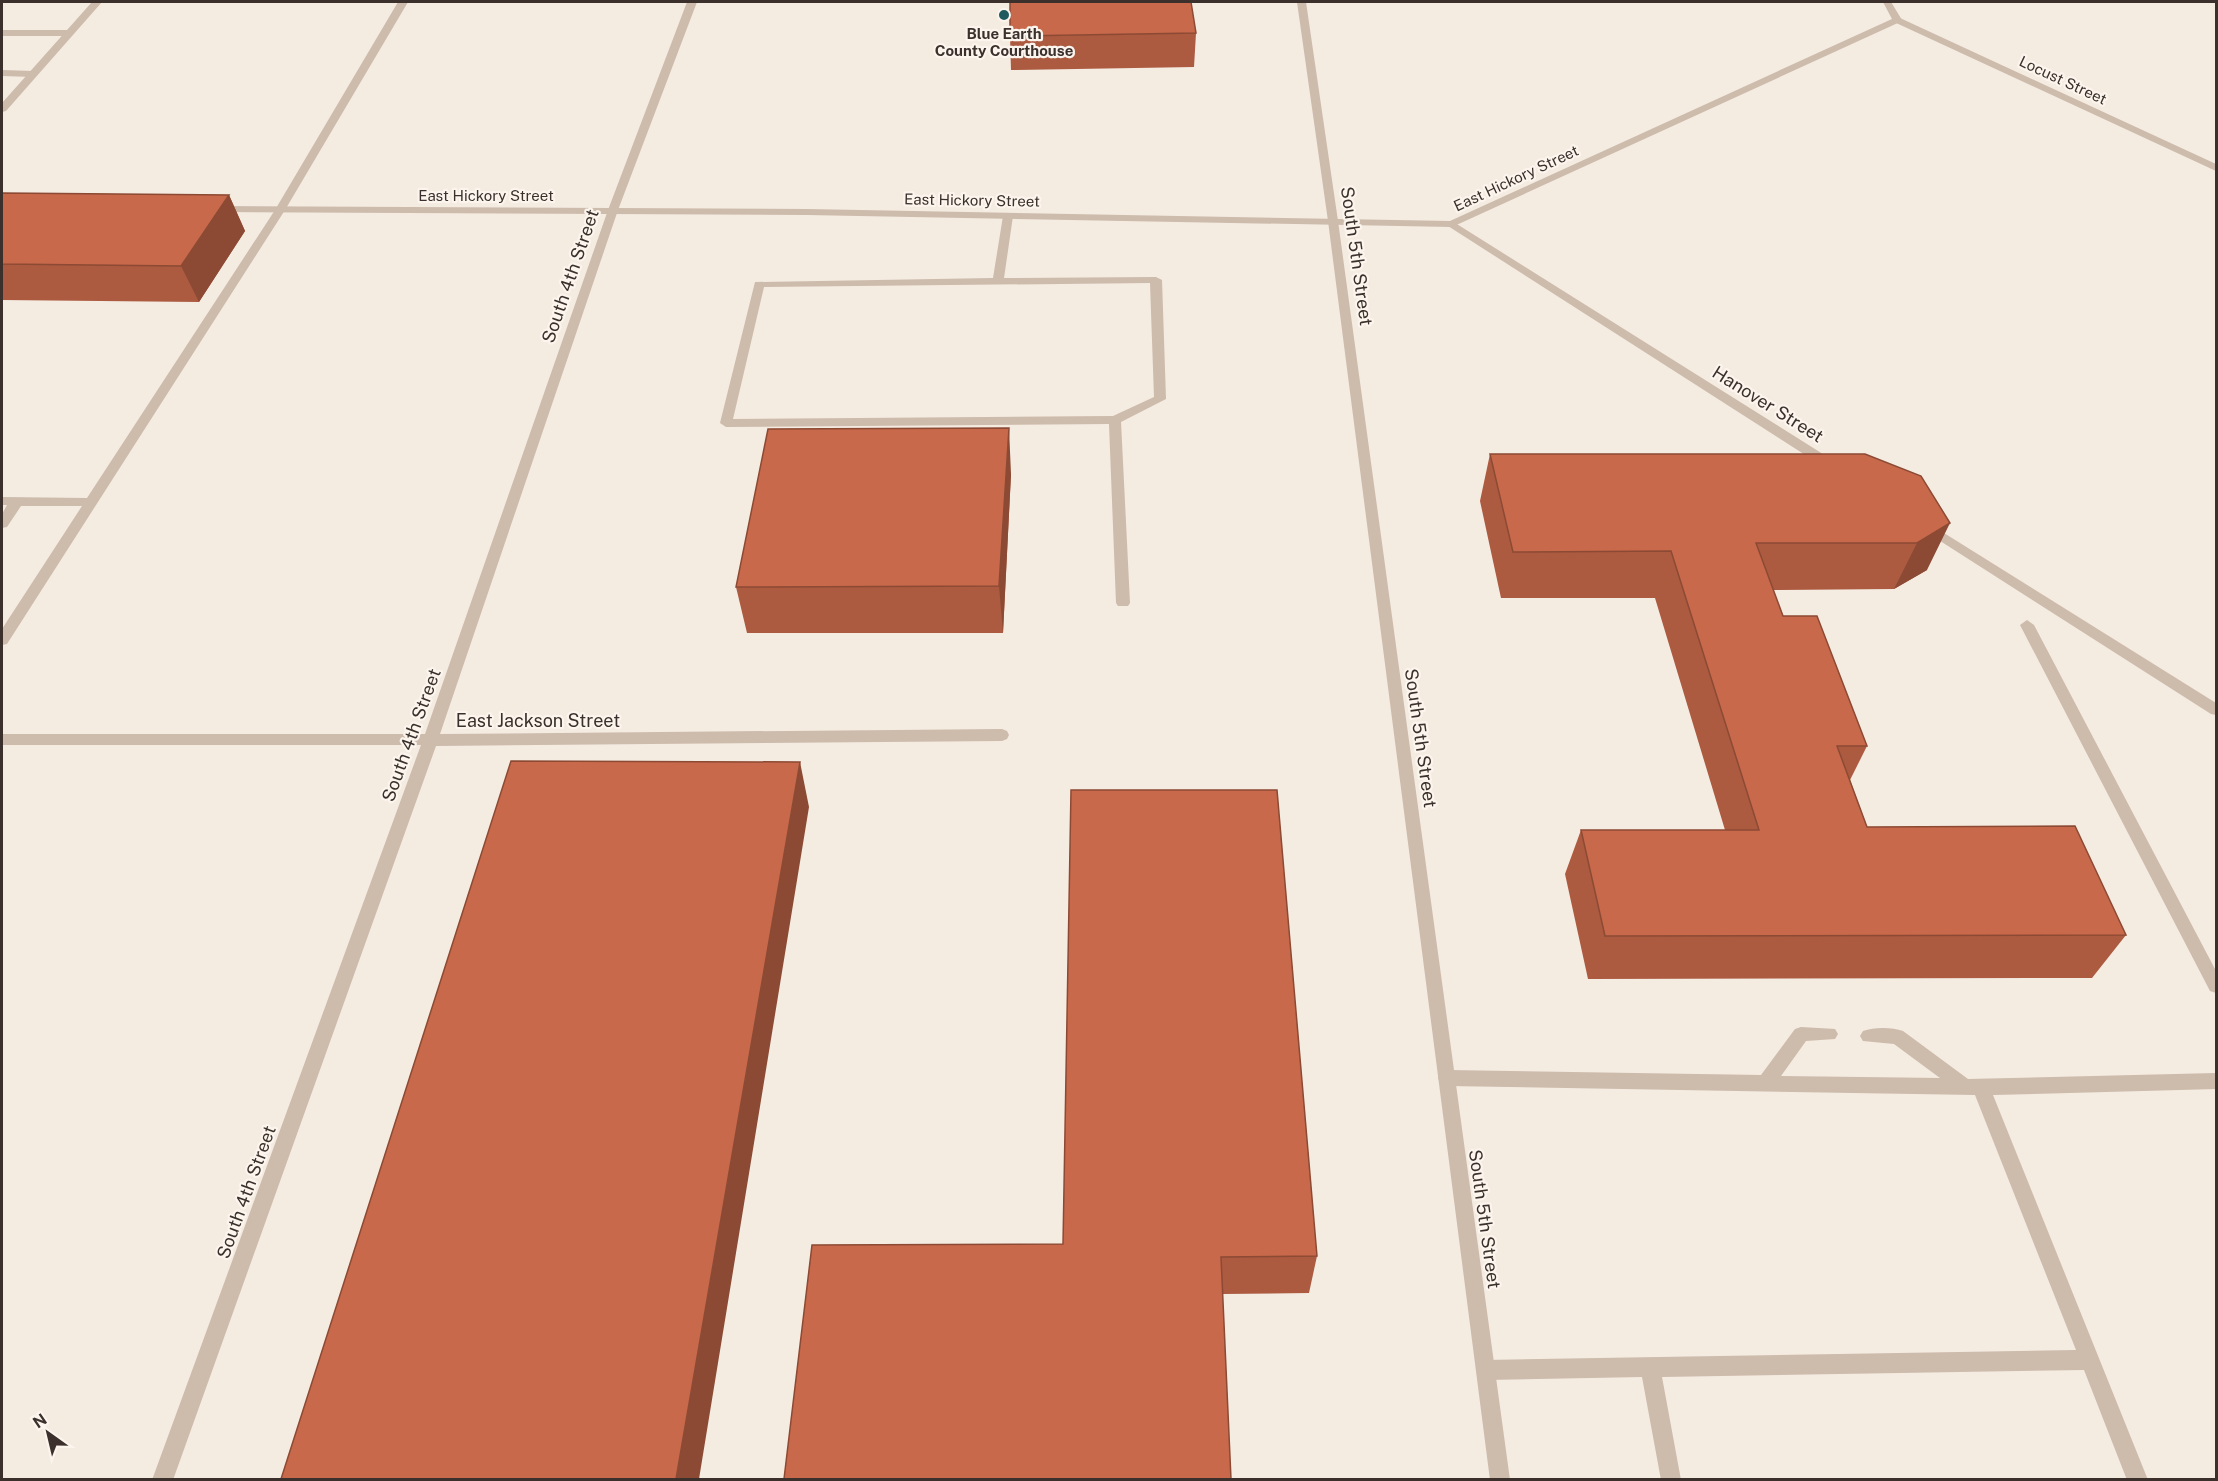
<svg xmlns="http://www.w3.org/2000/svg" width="2218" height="1481" font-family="'Public Sans',sans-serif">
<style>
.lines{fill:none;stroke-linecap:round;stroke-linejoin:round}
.service{fill:#cdbbac;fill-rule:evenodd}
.minor{fill:#cdbbac;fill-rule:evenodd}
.tertiary{fill:#cdbbac;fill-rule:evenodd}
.wall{fill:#ac5a40}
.shaded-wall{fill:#8c4a34}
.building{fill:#c8694b;stroke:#8c4a34;stroke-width:1.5}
.poi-dot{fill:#1f5a5e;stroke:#fbf5ee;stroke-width:2}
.labels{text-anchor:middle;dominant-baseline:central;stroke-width:4.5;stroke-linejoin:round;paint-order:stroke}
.far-poi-label{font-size:15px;font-weight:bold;fill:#3b302b;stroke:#fbf5ee}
.far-street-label{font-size:15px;fill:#3b302b;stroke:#fbf5ee}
.street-label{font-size:18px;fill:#3b302b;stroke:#fbf5ee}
</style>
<rect width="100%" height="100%" fill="#f4ebe1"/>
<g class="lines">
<path class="service" d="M398 2H408L285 210 7 644 2 645V629L82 506H21L7 527 2 528V514L7 505H2V497L87 498 275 210Z
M2 30H69L74 33 69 36H2Z
M2 70 33 71 38 74 33 77 2 76Z
M1008 213 1013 216 1004 278 1156 277 1162 280 1166 399 1121 422 1130 603 1128 606H1118L1116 603 1109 424 726 427 720 423 755 282 993 278 1003 216ZM1150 283 1154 397 1113 416 733 419 764 287Z
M2027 620 2034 625 2216 971V993L2210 991 2020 625Z
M1801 1027 1835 1029 1838 1034 1835 1039 1806 1041 1781 1076 1940 1078 1894 1044 1863 1041 1860 1036 1863 1031C1874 1027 1892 1027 1903 1031L1968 1079 2216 1073V1089L1993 1095 2148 1480H2127L2084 1370 1662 1377 1681 1480H1661L1642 1377 1486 1380 1479 1377 1476 1370 1479 1363 1486 1360 2076 1350 1975 1095 1447 1086 1441 1084 1438 1078 1441 1072 1447 1070 1761 1075 1795 1029Z"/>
<path class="minor" d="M92 2H102L6 111 2 112V103Z
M687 2H697L618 210 440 734 1002 729 1007 731 1009 735 1007 739 1002 741 436 746 173 1480H152L421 745H2V734H425L608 210Z
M1297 2H1306L1338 221 1510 1480H1490L1328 221Z
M1894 18H1900L2216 164V171L1894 22Z
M1452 221 1834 461 1835 464 1834 467H1824L1448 226 1446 224Z
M1928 523 2216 703V715L2211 714 1923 530 1921 527Z"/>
<path class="tertiary" d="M1883 2H1891L1902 20 1900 22 1452 227 807 215 217 212 212 209 217 206 807 209 1450 221 1892 19Z"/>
</g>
<path class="wall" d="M1196 33 1194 67 1011 70 1010 36Z
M2 193 229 195 245 231 199 302 2 300Z
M1490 454 1921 476 1927 570 1894 589 1773 590 1783 616 1867 746 1850 780 1867 827 2126 935 2092 978 1588 979 1565 874 1581 830H1725L1655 598H1501L1480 501Z
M1011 474 1003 633H747L736 587Z
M1063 1244 1317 1256 1309 1293 1223 1294Z"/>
<path class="shaded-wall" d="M229 195 245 231 199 302 181 266Z
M1009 428 1011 474 1003 633 999 586Z
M1950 523 1927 570 1894 589 1917 543Z
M800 762 809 807 699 1479H676Z"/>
<path class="building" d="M1010 2H1191L1196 33 1010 36Z
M2 193 229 195 181 266 2 264Z
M1009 428 999 586 736 587 768 429Z
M1490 454H1865L1921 476 1950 523 1917 543H1756L1783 616H1817L1867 746H1837L1867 827 2075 826 2126 935 1605 936 1581 830H1759L1671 551 1513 552Z
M511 761 800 762 676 1479H281Z
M1071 790H1277L1317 1256 1221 1257 1231 1479H784L812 1245 1063 1244Z"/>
<circle class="poi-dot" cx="1004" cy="15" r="6"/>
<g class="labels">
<g class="far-poi-label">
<text x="1004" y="33">Blue Earth<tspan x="1004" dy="17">County Courthouse</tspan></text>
</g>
<g class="far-street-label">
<text transform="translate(2063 80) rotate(25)">Locust Street</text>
<text transform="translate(1516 178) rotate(-25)">East Hickory Street</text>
<text x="486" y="195">East Hickory Street</text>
<text transform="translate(972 200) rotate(1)">East Hickory Street</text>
</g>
<g class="street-label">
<text transform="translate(1357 256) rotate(82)">South 5th Street</text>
<text transform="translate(570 276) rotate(-71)">South 4th Street</text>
<text transform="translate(1768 404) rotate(32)">Hanover Street</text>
<text x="538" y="720">East Jackson Street</text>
<text transform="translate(411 735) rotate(-70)">South 4th Street</text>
<text transform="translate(1421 738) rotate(82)">South 5th Street</text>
<text transform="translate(246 1192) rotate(-70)">South 4th Street</text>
<text transform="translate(1485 1219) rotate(82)">South 5th Street</text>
</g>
</g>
<rect width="2218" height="1481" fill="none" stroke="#3b302b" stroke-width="6"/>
<g transform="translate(48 1433) rotate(326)" stroke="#fbf5ee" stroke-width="4.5" paint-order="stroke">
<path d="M0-4.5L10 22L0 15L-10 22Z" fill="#3b302b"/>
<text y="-9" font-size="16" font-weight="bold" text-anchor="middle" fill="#3b302b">N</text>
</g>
</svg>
